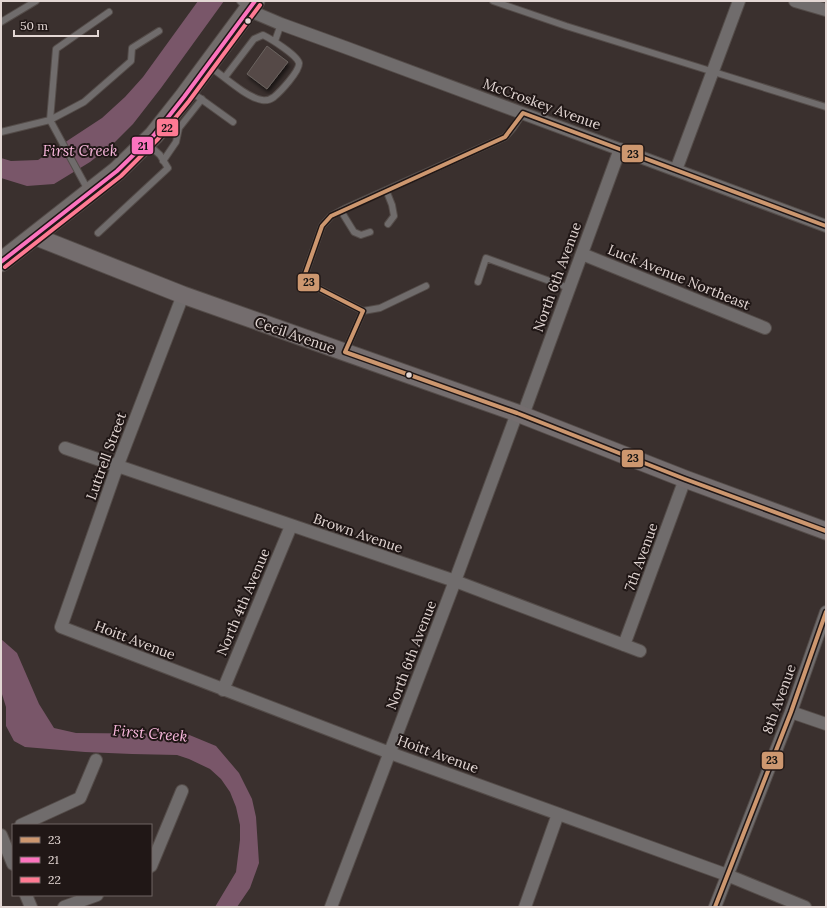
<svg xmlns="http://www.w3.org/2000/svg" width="827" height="908" font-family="Lora,serif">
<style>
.water{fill:#795669}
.building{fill:#554a46;stroke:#6a625f;filter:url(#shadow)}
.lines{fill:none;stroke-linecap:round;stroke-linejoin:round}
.lane-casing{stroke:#544c49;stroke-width:8}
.street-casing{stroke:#544c49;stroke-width:14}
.secondary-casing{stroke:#544c49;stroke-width:19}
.primary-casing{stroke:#544c49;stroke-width:21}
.lane{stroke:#706c6c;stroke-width:6}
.street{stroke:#706c6c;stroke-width:12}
.secondary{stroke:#746d6e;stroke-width:17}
.primary{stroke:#726c6b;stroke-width:19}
.bus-1-casing{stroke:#201716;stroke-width:7}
.bus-2-casing{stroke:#201716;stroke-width:7}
.bus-3-casing{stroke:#201716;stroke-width:7}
.bus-1{stroke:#cd976f;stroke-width:4}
.bus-2{stroke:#fc73be;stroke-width:4}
.bus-3{stroke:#fe7a93;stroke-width:4}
.bus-dot{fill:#e3d7d4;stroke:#201716;stroke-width:1.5}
.labels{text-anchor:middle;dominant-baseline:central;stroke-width:4;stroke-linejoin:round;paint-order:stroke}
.street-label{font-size:14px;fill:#e3d7d4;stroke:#201716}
.water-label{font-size:15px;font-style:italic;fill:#f9b8dd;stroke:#201716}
.line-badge{stroke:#201716;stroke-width:1.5}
.pale-badge-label{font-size:11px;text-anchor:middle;font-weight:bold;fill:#111}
</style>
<defs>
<filter id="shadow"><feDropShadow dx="2" dy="3.5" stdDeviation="2" flood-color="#0009"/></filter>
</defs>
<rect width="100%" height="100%" fill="#3a302e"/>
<path class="water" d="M198 1H224L161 88 133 124 114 143 90 162 54 184 27 186 1 178V158L11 161 38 160 102 118 125 97 143 77Z
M1 639 17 653 39 704 54 728 76 733 187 734 216 746 239 773 252 799 256 817 259 863 250 888 237 907H215L236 872 240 840V825L236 807 230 792 221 779 210 769 189 759 177 755 132 754 85 752 25 747 14 741 6 726V707L1 691Z"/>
<path class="building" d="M267 46 288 62 267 89 247 74Z"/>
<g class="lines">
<g class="lane-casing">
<path id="lane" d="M240 1 247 9
M493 1 566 26 826 107
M1 22 36 1
M275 41 281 24
M209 66C222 75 247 98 262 100 267 101 270 100 274 97 280 92 300 71 299 63 297 55 271 39 263 35L254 39 225 77
M190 91 233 122
M50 120 84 102 131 61 132 48 159 31
M50 120 56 49 109 12
M1 132 50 120 88 190
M163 161 176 142 179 128 202 99
M386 190 392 205 394 216 388 224
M341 211 354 232 361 235 370 232
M98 233 168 168 160 155 148 144
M478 282 486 258 569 288
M363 311 380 308 426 286
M345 352 363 311 310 284 304 277 322 226 331 216 344 209 505 137 513 128 523 113"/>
</g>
<g class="street-casing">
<path id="street" d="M795 1 826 10
M248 10 281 24 347 48 826 226
M676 170 739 1
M582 254 765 328
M183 295 117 467 61 627 390 753 727 875 805 907
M523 415 620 149
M65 448 455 581 640 651
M624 645 685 479
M223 690 291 526
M791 712 826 724
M21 825 80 798 96 760
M1 835 13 864
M151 866 182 791
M26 895 31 907
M64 907 97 895
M331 907 455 581 517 413
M525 907 558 814
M715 907 791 712 826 612"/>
</g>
<g class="secondary-casing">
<path id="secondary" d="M34 236 183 295 517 413 685 479 826 531"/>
</g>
<g class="primary-casing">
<path id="primary" d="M1 262 117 171 154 135 184 97 255 1"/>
</g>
<use href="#lane" class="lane"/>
<use href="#street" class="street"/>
<use href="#secondary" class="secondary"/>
<use href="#primary" class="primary"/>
<g class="bus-1-casing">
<path id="bus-1" d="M826 226 523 113 505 137 331 216 322 226 304 277 310 284 363 311 345 352 517 413 685 479 826 531
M715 907 791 712 826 612"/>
</g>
<g class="bus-2-casing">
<path id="bus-2" d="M1 262 117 171 154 135 184 97 255 1"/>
</g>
<g class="bus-3-casing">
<path id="bus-3" d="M5 267 121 176 158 139 189 101 260 5"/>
</g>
<use href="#bus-1" class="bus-1"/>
<use href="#bus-2" class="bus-2"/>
<use href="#bus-3" class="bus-3"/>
</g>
<g class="bus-dot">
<circle cx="248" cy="21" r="3.5"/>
<circle cx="409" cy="375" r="3.5"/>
</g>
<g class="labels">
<g class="street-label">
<text transform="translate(542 104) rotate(20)">McCroskey Avenue</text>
<text transform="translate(557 277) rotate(-70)">North 6th Avenue</text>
<text transform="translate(679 277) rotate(22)">Luck Avenue Northeast</text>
<text transform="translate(295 335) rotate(19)">Cecil Avenue</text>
<text transform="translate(106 456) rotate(-70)">Luttrell Street</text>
<text transform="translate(358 533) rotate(19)">Brown Avenue</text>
<text transform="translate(641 557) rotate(-70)">7th Avenue</text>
<text transform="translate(243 602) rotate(-67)">North 4th Avenue</text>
<text transform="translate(135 640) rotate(21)">Hoitt Avenue</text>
<text transform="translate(411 655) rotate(-69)">North 6th Avenue</text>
<text transform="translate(779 699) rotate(-70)">8th Avenue</text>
<text transform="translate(438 754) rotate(20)">Hoitt Avenue</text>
</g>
<g class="water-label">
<text x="80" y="150">First Creek</text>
<text transform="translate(150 733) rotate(5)">First Creek</text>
</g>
</g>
<g class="line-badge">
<rect x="156" y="118" width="23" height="19" rx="4" fill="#fe7a93"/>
<rect x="131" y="136" width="23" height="19" rx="4" fill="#fc73be"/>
<rect x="621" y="144" width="23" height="19" rx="4" fill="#cd976f"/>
<rect x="297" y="273" width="23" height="19" rx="4" fill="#cd976f"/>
<rect x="621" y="449" width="23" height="19" rx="4" fill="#cd976f"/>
<rect x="761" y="751" width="23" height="19" rx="4" fill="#cd976f"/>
</g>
<g class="pale-badge-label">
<text x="167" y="132">22</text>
<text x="143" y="150">21</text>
<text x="633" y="158">23</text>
<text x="309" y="286">23</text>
<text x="633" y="462">23</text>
<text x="772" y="764">23</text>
</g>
<rect width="827" height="908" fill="none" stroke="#e3d7d4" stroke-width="4"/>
<rect x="12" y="824" width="140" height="72" fill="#201716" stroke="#6e6462"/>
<rect x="20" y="837" width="20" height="6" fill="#cd976f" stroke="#6e6462"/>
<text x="48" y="844" font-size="12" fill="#e3d7d4">23</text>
<rect x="20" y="857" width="20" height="6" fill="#fc73be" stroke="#6e6462"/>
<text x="48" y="864" font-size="12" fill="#e3d7d4">21</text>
<rect x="20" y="877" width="20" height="6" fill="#fe7a93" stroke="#6e6462"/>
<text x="48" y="884" font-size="12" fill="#e3d7d4">22</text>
<path d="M14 30v6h84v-6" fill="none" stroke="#e3d7d4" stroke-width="2"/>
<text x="20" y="30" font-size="12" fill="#e3d7d4" stroke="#201716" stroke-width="3" paint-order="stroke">50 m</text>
</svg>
